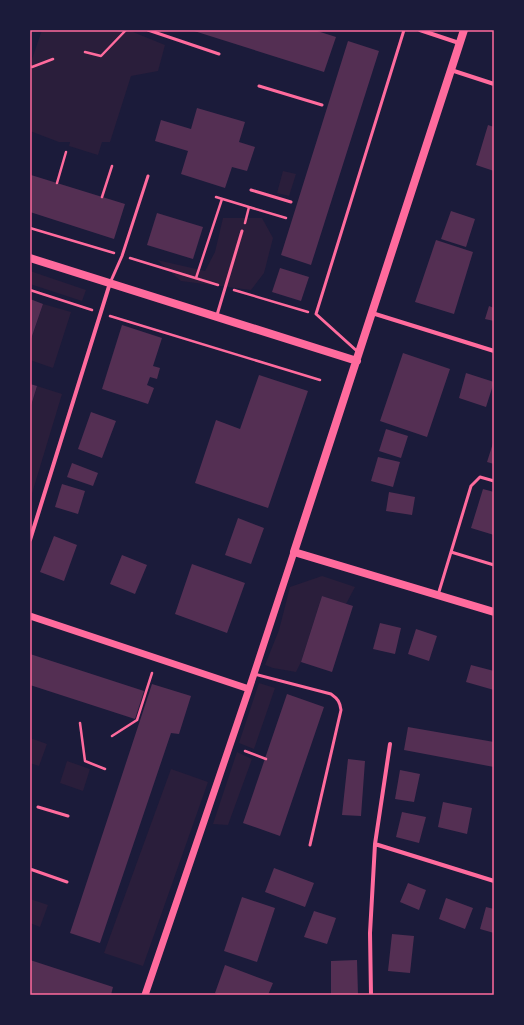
<svg xmlns="http://www.w3.org/2000/svg" width="524" height="1025" font-family="'PT Sans Narrow',sans-serif">
<style>
.green{fill:#2a1e3b}
.building{fill:#542f53}
.lines{fill:none;stroke-linecap:round;stroke-linejoin:round}
.path{stroke:#ff6b9d;stroke-width:2.5}
.service{stroke:#ff6b9d;stroke-width:3}
.minor{stroke:#ff6b9d;stroke-width:4}
.tertiary{stroke:#ff6b9d;stroke-width:7}
.secondary{stroke:#ff6b9d;stroke-width:8}
.neatline{fill:none;stroke:#ff6b9d;stroke-width:1.5}
</style>
<rect width="100%" height="100%" fill="#1b1b3a"/>
<path class="green" d="M42 30H128L165 45 158 71 131 76 110 142H102L98 155 69 146 70 142H59L30 131V65Z
M283 171 296 174 289 196 277 193Z
M223 218H262L273 238 264 273 251 290 181 281 157 260 205 271 215 252Z
M30 271 86 290 82 301 30 284Z
M43 304 71 312 53 368 30 360V343Z
M37 386 62 394 30 500V410Z
M322 576 355 587 346 604 322 596 301 662 296 672 273 668 265 665 279 630 290 587Z
M259 683 275 688 254 749 239 743Z
M30 738 47 744 39 766 30 763Z
M237 752 252 759 228 825 213 824Z
M67 761 90 769 83 791 60 783Z
M171 769 208 782 143 966 104 953Z
M30 899 48 905 40 927 30 923Z"/>
<path class="building" d="M191 30H314L336 37 324 72Z
M348 41 379 51 311 265 281 255Z
M197 108 245 122 239 142 255 147 247 171 232 167 225 188 181 174 188 151 155 141 161 120 191 129Z
M488 125 494 127V171L476 165Z
M31 175 125 204 114 239 30 212Z
M451 211 475 219 466 247 441 239Z
M157 213 203 227 193 259 147 245Z
M436 240 473 252 454 314 415 302Z
M280 268 309 277 301 301 272 292Z
M30 299 43 304 30 342Z
M489 306 494 308V321L485 319Z
M122 325 162 338 153 366 160 368 157 379 150 377 147 385 154 388 148 404 102 389Z
M403 353 450 369 427 437 380 421Z
M466 373 494 382 486 407 459 398Z
M259 375 308 391 268 508 195 483 216 420 240 429Z
M30 384 37 386 30 409Z
M91 412 116 421 102 458 78 449Z
M386 429 408 436 401 458 379 451Z
M494 440V464L487 462Z
M378 457 400 462 393 487 371 481Z
M72 463 98 473 93 486 67 477Z
M62 484 85 491 78 514 55 507Z
M483 489 494 492V535L471 528Z
M389 492 415 497 412 515 386 511Z
M238 518 264 528 251 564 225 555Z
M54 536 77 545 64 581 40 572Z
M122 555 147 565 135 594 110 584Z
M192 564 245 583 227 633 175 614Z
M322 596 353 606 332 672 301 662Z
M380 623 401 628 395 654 373 649Z
M416 629 437 636 429 661 408 654Z
M30 654 144 691 135 719 30 685Z
M471 665 494 671V690L466 682Z
M152 684 191 696 179 734 171 733 100 943 70 933Z
M287 694 324 707 280 836 243 823Z
M408 727 494 742V767L404 750Z
M348 759 365 761 361 816 342 815Z
M400 770 420 774 414 802 395 799Z
M443 802 472 808 467 834 438 827Z
M402 812 426 817 419 843 396 837Z
M274 868 314 883 305 907 265 892Z
M408 883 426 890 419 910 400 902Z
M242 897 275 908 257 962 224 951Z
M446 898 473 908 465 929 439 919Z
M486 907 494 909V933L480 929Z
M314 911 336 918 327 944 304 937Z
M392 934 414 936 410 973 388 971Z
M30 960 113 987 111 995H30Z
M357 960 358 995H331V961Z
M225 965 273 983 268 995H220L215 993Z"/>
<g class="lines">
<path class="path" d="M85 52 101 56 126 30
M30 66 32 67 53 59
M57 183 66 152
M102 197 112 166
M216 197 249 207 245 223
M249 207 286 218
M30 228 114 253
M130 258 218 285
M196 278 222 199
M30 290 92 310
M234 290 308 312
M110 316 320 380
M80 723 85 761 105 769
M112 736 137 720 152 673
M245 751 266 759"/>
<path class="service" d="M148 30 219 54
M259 86 322 105
M251 190 291 202
M110 283 122 256 148 176
M217 315 242 231
M358 352 316 314 404 30
M451 552 494 565
M438 595 471 486 480 477 494 481
M254 674 331 694C338 699 340 702 341 710L310 845
M38 807 68 816
M30 869 67 882"/>
<path class="minor" d="M420 30 459 43
M451 70 494 84
M372 313 494 351
M30 540 110 283
M375 844 494 881
M371 995 370 933 375 844 390 744"/>
<path class="tertiary" d="M30 616 249 689
M145 995 249 689 294 552"/>
<path class="secondary" d="M464 30 294 552 494 612
M30 258 357 361"/>
</g>
<rect width="524" height="1025" fill="none" stroke="#1b1b3a" stroke-width="62"/>
<rect x="31" y="31" width="462" height="963" class="neatline"/>
</svg>
